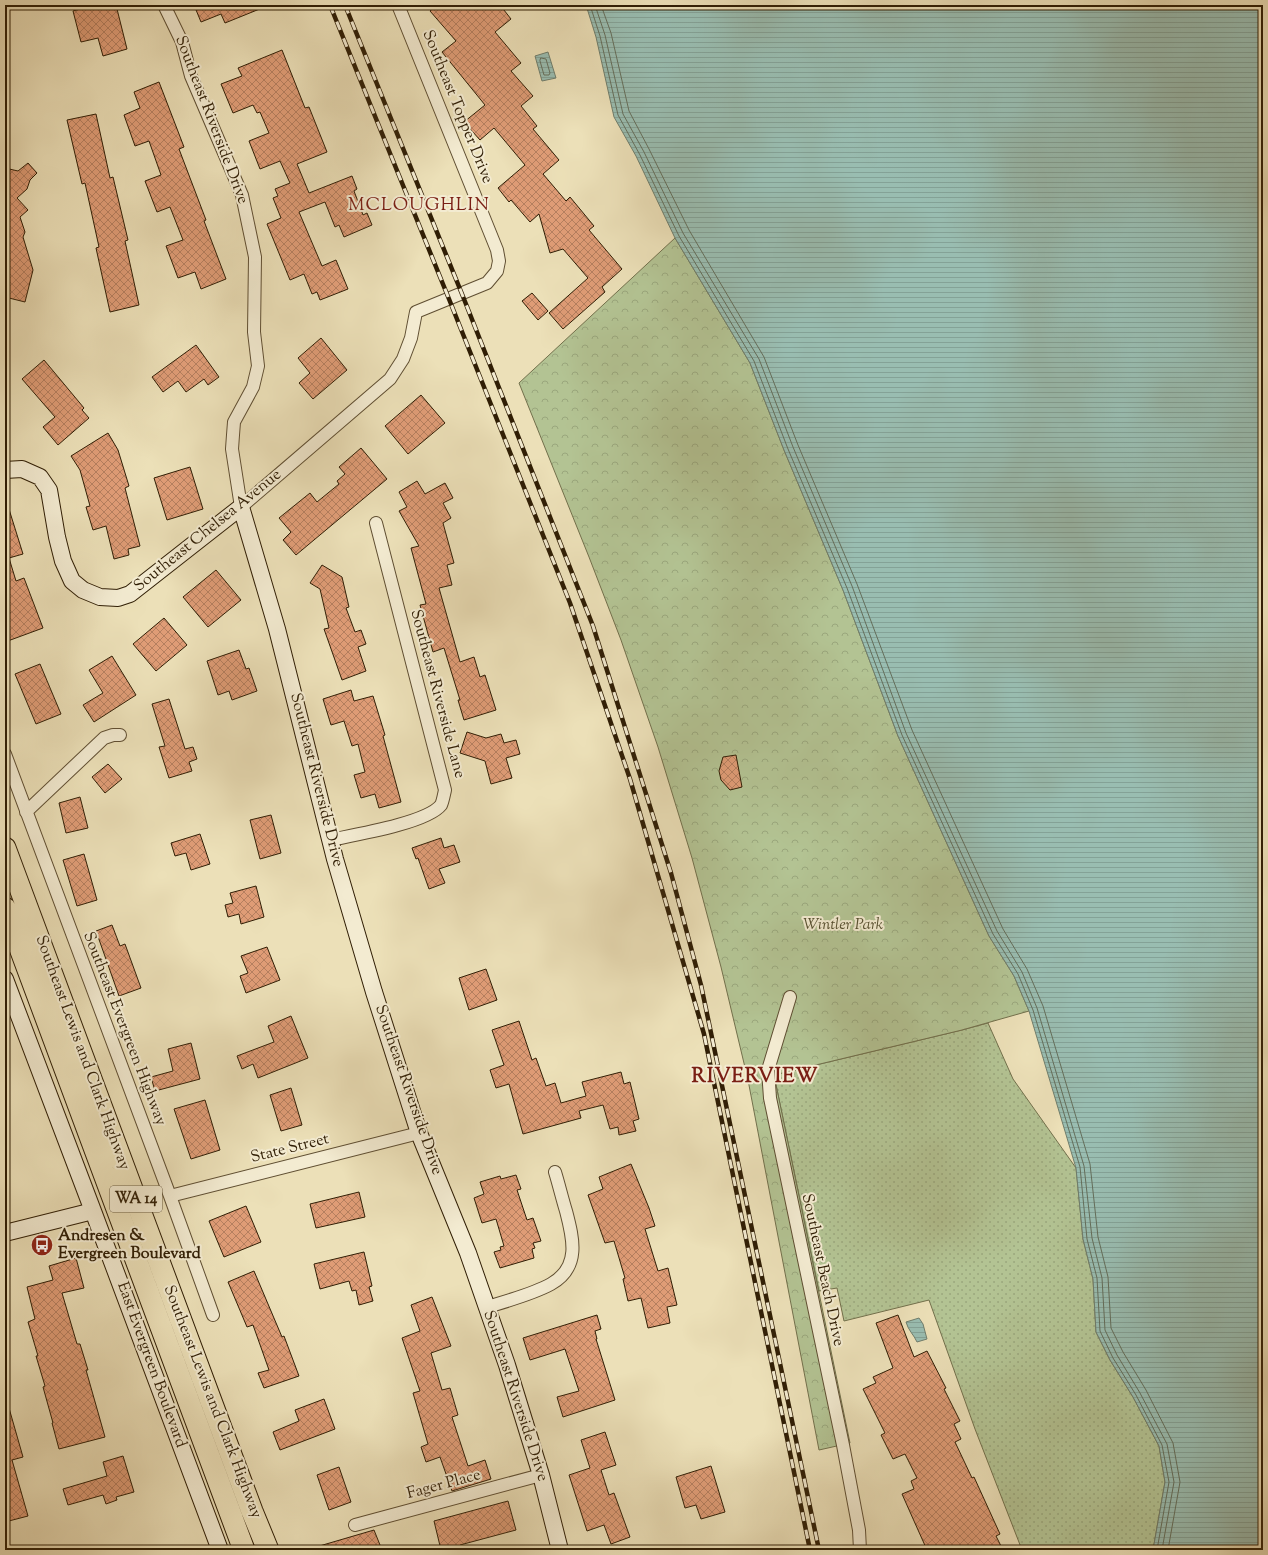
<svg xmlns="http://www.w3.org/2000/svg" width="1268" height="1555" font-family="'Sorts Mill Goudy',serif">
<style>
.grass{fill:url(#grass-dots);stroke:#72704c}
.park{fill:url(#park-crowns);stroke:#72704c}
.water{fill:url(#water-rules);stroke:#6f7d6c}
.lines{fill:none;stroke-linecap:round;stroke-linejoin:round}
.shore{stroke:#646e5b;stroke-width:1}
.building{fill:url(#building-cross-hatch);stroke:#301e05}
.street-casing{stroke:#5f4e32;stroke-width:14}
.secondary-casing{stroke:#301e05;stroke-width:18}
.highway-casing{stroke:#301e05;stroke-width:23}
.street{stroke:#f3ebd1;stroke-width:12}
.secondary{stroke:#f3ebd1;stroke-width:16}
.highway{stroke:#ece0b8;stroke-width:21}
.rail-casing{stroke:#301e05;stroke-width:4.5}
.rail{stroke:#f3ebd1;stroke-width:3;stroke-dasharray:9;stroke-linecap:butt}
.labels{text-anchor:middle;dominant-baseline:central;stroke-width:4;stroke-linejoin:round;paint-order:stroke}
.shield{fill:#f3ebd1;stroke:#6a5c42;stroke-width:1}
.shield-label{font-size:15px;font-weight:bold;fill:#301e05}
.street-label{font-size:16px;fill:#301e05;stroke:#f3ebd1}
.park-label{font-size:16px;font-style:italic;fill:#575030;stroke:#f3ebd1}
.poi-label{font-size:16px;font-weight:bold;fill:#301e05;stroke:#f3ebd1;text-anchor:start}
.quarter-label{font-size:18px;letter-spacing:1px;fill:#7a1f14;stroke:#f3ebd1}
.district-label{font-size:20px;font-weight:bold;letter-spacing:1px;fill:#7a1f14;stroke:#f3ebd1}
</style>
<defs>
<pattern id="grass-dots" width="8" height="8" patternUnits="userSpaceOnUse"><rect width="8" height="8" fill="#b3c393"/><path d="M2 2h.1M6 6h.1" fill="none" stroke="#9aa77d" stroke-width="1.8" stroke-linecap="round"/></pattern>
<pattern id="park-crowns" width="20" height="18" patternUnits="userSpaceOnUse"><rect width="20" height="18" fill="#b3c393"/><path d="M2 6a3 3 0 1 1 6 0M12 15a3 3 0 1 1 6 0" fill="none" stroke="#9aa77d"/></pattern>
<pattern id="water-rules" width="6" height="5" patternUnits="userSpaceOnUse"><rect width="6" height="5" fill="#99bdb1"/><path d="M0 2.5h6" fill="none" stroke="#84a297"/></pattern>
<pattern id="building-cross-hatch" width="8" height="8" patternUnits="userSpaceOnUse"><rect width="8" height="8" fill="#df9c76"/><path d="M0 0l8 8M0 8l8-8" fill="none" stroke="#b57f5f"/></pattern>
</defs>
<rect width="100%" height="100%" fill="#ece0b8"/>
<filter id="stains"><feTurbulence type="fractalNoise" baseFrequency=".005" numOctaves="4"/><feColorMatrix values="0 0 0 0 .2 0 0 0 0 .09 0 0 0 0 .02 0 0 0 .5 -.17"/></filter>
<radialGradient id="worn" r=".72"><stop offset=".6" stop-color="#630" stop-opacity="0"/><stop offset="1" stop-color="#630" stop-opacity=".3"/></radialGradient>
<path class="grass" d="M988 1023 1013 1079 1076 1168 1083 1239 1093 1279 1096 1332 1110 1360 1133 1397 1159 1446 1165 1482 1153 1550H1022L975 1429 929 1300 844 1321 837 1288 819 1291 774 1075 962 1030Z"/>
<path class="park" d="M675 238 750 363 784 450 843 590 898 736 989 936 1014 976 1029 1011 962 1030 774 1075 850 1443 819 1450 748 1080 721 967 692 858 658 747 621 640 589 557 519 383Z"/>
<path class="water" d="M586 5H1263V1550H1153L1165 1482 1159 1446 1133 1397 1110 1360 1096 1332 1093 1279 1083 1239 1076 1168 1029 1011 1014 976 989 936 898 736 843 590 784 450 750 363 675 238 636 156 614 117 596 37Z
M548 52 556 78 542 81 535 56Z
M919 1318 923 1324 927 1339 917 1342C914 1335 908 1330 906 1322Z"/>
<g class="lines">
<path class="shore" d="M590 5 600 36 618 115 640 155 679 236 754 361 788 449 847 588 902 735 993 934 1018 974 1033 1010 1080 1167 1087 1239 1097 1278 1100 1331 1113 1358 1136 1395 1162 1445 1169 1482 1157 1550
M595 5 605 35 623 114 644 152 683 233 759 359 793 447 852 586 906 733 997 931 1022 972 1037 1008 1084 1166 1092 1238 1102 1278 1105 1330 1117 1355 1140 1393 1167 1444 1174 1482 1162 1550
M601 5 611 33 629 111 649 149 689 230 764 357 798 445 857 584 912 730 1003 929 1027 969 1043 1006 1090 1164 1098 1237 1108 1277 1111 1328 1123 1352 1146 1390 1173 1443 1180 1482 1168 1550
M541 58 546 59 550 73 549 75H544L540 61Z"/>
</g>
<path class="building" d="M94 5H116L127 49 103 56 98 38 81 42 73 11Z
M194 5H267V6L225 23 221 14 201 22Z
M437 5H500L511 19 495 32 521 63 511 71 533 96 521 106 537 126 533 129 559 160 543 174 566 201 570 197 594 226 589 230 622 269 602 287 605 292 563 329 549 313 588 278 563 249 550 253 539 214 530 222 511 200 509 202 498 188 525 165 494 128 480 140 464 122 485 105 442 52 456 41 430 11Z
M282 50 305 108 309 107 327 152 297 164 309 193 352 176 357 189 354 191 363 215 367 213 372 225 344 237 339 225 335 227 325 202 299 212 322 266 336 260 348 289 320 300 317 292 312 294 304 274 290 280 267 224 281 218 273 198 278 196 275 189 290 183 280 161 260 169 249 141 269 133 260 112 257 113 253 105 233 113 221 84 242 76 238 68Z
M159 82 184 147 179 149 206 220 204 221 226 279 201 289 195 272 178 278 166 246 183 240 170 207 157 212 145 181 161 175 149 141 135 146 124 115 140 108 134 92Z
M96 114 110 178 113 177 128 240 125 241 139 305 110 312 96 248 99 247 85 183 82 184 67 120Z
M28 163 37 173 30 180 27 189 17 198 28 210 20 217 25 232 23 237 33 270 25 302 5 297V280L8 266 5 254V168L18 171Z
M532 293 548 311 538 320 522 301Z
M321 338 347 370 313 399 299 383 310 373 298 358Z
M196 345 219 377 208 385 204 379 186 392 178 381 163 392 152 377Z
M44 360 84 408 82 410 89 418 58 445 43 427 55 417 22 379Z
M421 395 445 423 408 454 385 426Z
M108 433 118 450 129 486 125 488 140 546 128 549 129 555 114 559 106 526 93 530 86 507 90 506 80 470 71 456Z
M361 448 387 479 296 555 283 540 291 532 279 518 310 493 317 502 339 484 337 481 345 474 339 467Z
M190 467 203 509 167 520 154 478Z
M417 481 425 494 445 483 453 498 443 503 451 518 443 523 454 563 447 565 452 585 439 588 460 662 474 657 480 677 485 675 496 710 464 720 458 700H460L444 648 433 652 420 605 426 604 411 548 419 546 399 511 407 507 399 492Z
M5 506H8L23 554 9 558 16 581 24 578 43 628 5 642V615L10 613 5 599Z
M322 565 342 577 349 607 346 608 355 632 361 630 366 644 358 647 366 671 342 680 324 629 329 628 320 589 310 583Z
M216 570 241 600 208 627 183 597Z
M164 618 187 645 156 671 133 644Z
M239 650 246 669 249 668 257 691 232 700 229 691 218 695 207 661Z
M112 656 136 695 94 722 83 705 103 693 89 670Z
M40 664 61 714 36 724 15 674Z
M351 690 354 701 373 696 385 735 383 736 401 802 379 808 375 794 361 798 354 775 365 772 358 744 352 746 344 721 331 725 323 699Z
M169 699 185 749 193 747 197 759 189 762 192 771 169 778 159 747 165 746 152 704Z
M467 732 486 738 501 734 504 743 516 740 520 754 506 758 512 778 491 784 485 761 460 753Z
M736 755 742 787 730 790 721 780 719 771 723 757Z
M108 764 122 779 105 793 92 777Z
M80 797 88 828 66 833 59 803Z
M271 815 281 853 260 859 250 820Z
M200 834 210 864 191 870 186 853 175 856 171 843Z
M441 838 444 848 454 845 460 862 439 869 445 883 429 889 418 858 416 859 412 848Z
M84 854 97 900 77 906 63 860Z
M256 886 264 917 241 924 239 914 228 917 225 905 233 903 230 893Z
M112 925 120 946 125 944 141 988 119 996 96 931Z
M267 947 280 980 246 993 240 976 248 973 241 956Z
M486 969 497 1000 469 1010 459 978Z
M291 1016 308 1058 258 1078 253 1064 242 1069 237 1056 274 1042 268 1026Z
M519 1021 532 1060 536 1058 546 1086 555 1083 561 1103 586 1096 582 1082 621 1072 624 1084 630 1082 639 1119 633 1121 636 1131 619 1135 618 1127 610 1129 603 1105 579 1111 581 1118 523 1134 509 1084 496 1088 490 1070 504 1065 492 1030Z
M191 1043 200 1079 155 1091 151 1077 173 1071 168 1049Z
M291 1088 302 1125 281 1131 270 1095Z
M205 1100 220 1150 191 1159 174 1109Z
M631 1164 649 1208 655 1226 645 1229 658 1271 668 1268 677 1305 667 1307 670 1323 648 1328 641 1298 628 1301 623 1279 625 1278 614 1241 605 1243 588 1195 603 1189 599 1177Z
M516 1175 521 1189 517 1190 527 1220 533 1218 541 1241 533 1243 535 1248 532 1249 534 1258 500 1268 494 1252 501 1250 500 1247 504 1246 496 1219 482 1223 474 1198 484 1194 480 1182 500 1176 501 1179Z
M359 1192 365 1217 316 1228 310 1204Z
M246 1206 261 1242 224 1257 209 1221Z
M364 1252 372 1286 369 1287 373 1301 359 1305 356 1290 352 1291 349 1281 320 1289 314 1264Z
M76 1258 84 1288 62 1293 77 1344H80L88 1370H86L105 1437 59 1449 52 1423H53L43 1387 45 1386 36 1356H38L28 1322 35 1319 27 1287 53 1280 49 1266Z
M254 1271 282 1337 284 1336 299 1376 264 1388 258 1373 269 1370 253 1325 247 1327 228 1282Z
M432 1297 451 1346 431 1353 442 1390 450 1388 458 1415 452 1417 468 1466 485 1460 491 1479 452 1491 440 1457 426 1462 421 1447 428 1444 413 1393 420 1391 402 1338 420 1331 411 1305Z
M597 1315 601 1329 595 1331 597 1339H596L615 1400 563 1417 557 1397 579 1391 565 1349 530 1360 523 1338Z
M898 1315 914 1357 927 1351 946 1388 944 1389 960 1421 954 1424 961 1439 955 1442 972 1478 974 1477 1000 1534 996 1536 1003 1550H927L914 1521 902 1494 914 1489 911 1481 917 1478 905 1454 893 1459 881 1435 885 1433 863 1389 876 1383 873 1377 893 1368 876 1323Z
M324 1399 335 1429 280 1450 273 1432 299 1421 295 1410Z
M9 1408 23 1457 12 1460 28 1516 5 1522V1409Z
M605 1432 616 1465 601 1470 609 1495 614 1493 630 1537 611 1544 604 1525 587 1531 569 1475 590 1468 581 1440Z
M123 1456 134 1492 116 1497 117 1500 106 1504 103 1495 68 1505 63 1489 107 1476 103 1462Z
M711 1466 725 1512 701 1519 696 1505 685 1508 676 1477Z
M339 1467 351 1502 329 1510 317 1475Z
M508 1501 516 1530 460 1545 461 1550H441L434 1521Z
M374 1530 382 1550H316V1547Z"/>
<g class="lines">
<g class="street-casing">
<path id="street" d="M164 5 182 42 191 76 242 195 255 257 254 332 258 366 253 387 234 422 233 435 232 449 241 507
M241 507 390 379 403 359 411 338 416 312 487 283 497 271 499 261 497 250 398 5
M5 754 170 1196 213 1315
M26 812 104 738 113 735H120
M330 840C354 835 427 823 441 805 443 801 444 794 445 790L376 523
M790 997 768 1070 770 1098 843 1445 859 1530 860 1550
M170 1196 419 1133
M487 1307C507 1301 533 1294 551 1284 581 1267 573 1238 566 1211 562 1198 559 1185 555 1172
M355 1525 541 1475"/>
</g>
<g class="secondary-casing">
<path id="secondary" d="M5 470 22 469 40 477 49 490 57 537 63 561 72 581 83 590 100 597 118 598 130 594 241 507 277 629 335 859 374 992 419 1133 468 1253 507 1365 541 1475 560 1550
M5 979 93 1211 220 1550
M5 1233 93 1211"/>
</g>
<g class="highway-casing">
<path id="highway" d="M5 848 252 1511 268 1550
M5 908 244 1550"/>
</g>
<use href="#street" class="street"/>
<use href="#secondary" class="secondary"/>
<use href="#highway" class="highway"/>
<g class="rail-casing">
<path id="rail" d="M330 5 449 299 570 603 630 779 704 1034 810 1550
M345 5 462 294 593 626 671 873 701 985 819 1550"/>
</g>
<use href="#rail" class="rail"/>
</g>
<defs>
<g id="bus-disc" transform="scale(1.15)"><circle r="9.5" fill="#8f2418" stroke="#f3ebd1"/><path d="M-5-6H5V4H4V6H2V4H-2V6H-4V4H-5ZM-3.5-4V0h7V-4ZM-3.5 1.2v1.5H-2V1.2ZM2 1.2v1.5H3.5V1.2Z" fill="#fff"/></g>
</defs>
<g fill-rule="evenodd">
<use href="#bus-disc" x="42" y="1245"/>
</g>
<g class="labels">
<rect class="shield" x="110" y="1186" width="52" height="26" rx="3"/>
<g class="shield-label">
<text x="136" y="1199">WA 14</text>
</g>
<g class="street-label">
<text transform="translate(457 107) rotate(68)">Southeast Topper Drive</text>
<text transform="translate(211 120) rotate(69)">Southeast Riverside Drive</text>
<text transform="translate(208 531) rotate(-39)">Southeast Chelsea Avenue</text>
<text transform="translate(437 694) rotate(75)">Southeast Riverside Lane</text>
<text transform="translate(316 780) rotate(76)">Southeast Riverside Drive</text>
<text transform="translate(124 1029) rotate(69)">Southeast Evergreen Highway</text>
<text transform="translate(82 1053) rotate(70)">Southeast Lewis and Clark Highway</text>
<text transform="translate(408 1090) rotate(71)">Southeast Riverside Drive</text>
<text transform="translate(290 1149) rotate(-14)">State Street</text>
<text transform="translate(822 1270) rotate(78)">Southeast Beach Drive</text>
<text transform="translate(151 1365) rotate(70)">East Evergreen Boulevard</text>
<text transform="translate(515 1396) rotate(72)">Southeast Riverside Drive</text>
<text transform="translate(212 1402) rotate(69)">Southeast Lewis and Clark Highway</text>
<text transform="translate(444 1485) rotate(-15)">Fager Place</text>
</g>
<g class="park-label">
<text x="843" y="925">Wintler Park</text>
</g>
<g class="poi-label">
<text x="58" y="1236">Andresen &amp;<tspan x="58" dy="18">Evergreen Boulevard</tspan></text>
</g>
<g class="quarter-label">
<text x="419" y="206">MCLOUGHLIN</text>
</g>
<g class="district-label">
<text x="755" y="1077">RIVERVIEW</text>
</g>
</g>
<rect width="1268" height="1555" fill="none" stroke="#ece0b8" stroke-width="20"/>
<rect x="6" y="6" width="1256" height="1543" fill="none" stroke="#301e05" stroke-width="2"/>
<rect x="10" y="10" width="1248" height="1535" fill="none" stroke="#301e05"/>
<rect width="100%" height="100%" filter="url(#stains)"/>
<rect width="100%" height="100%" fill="url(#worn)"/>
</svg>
